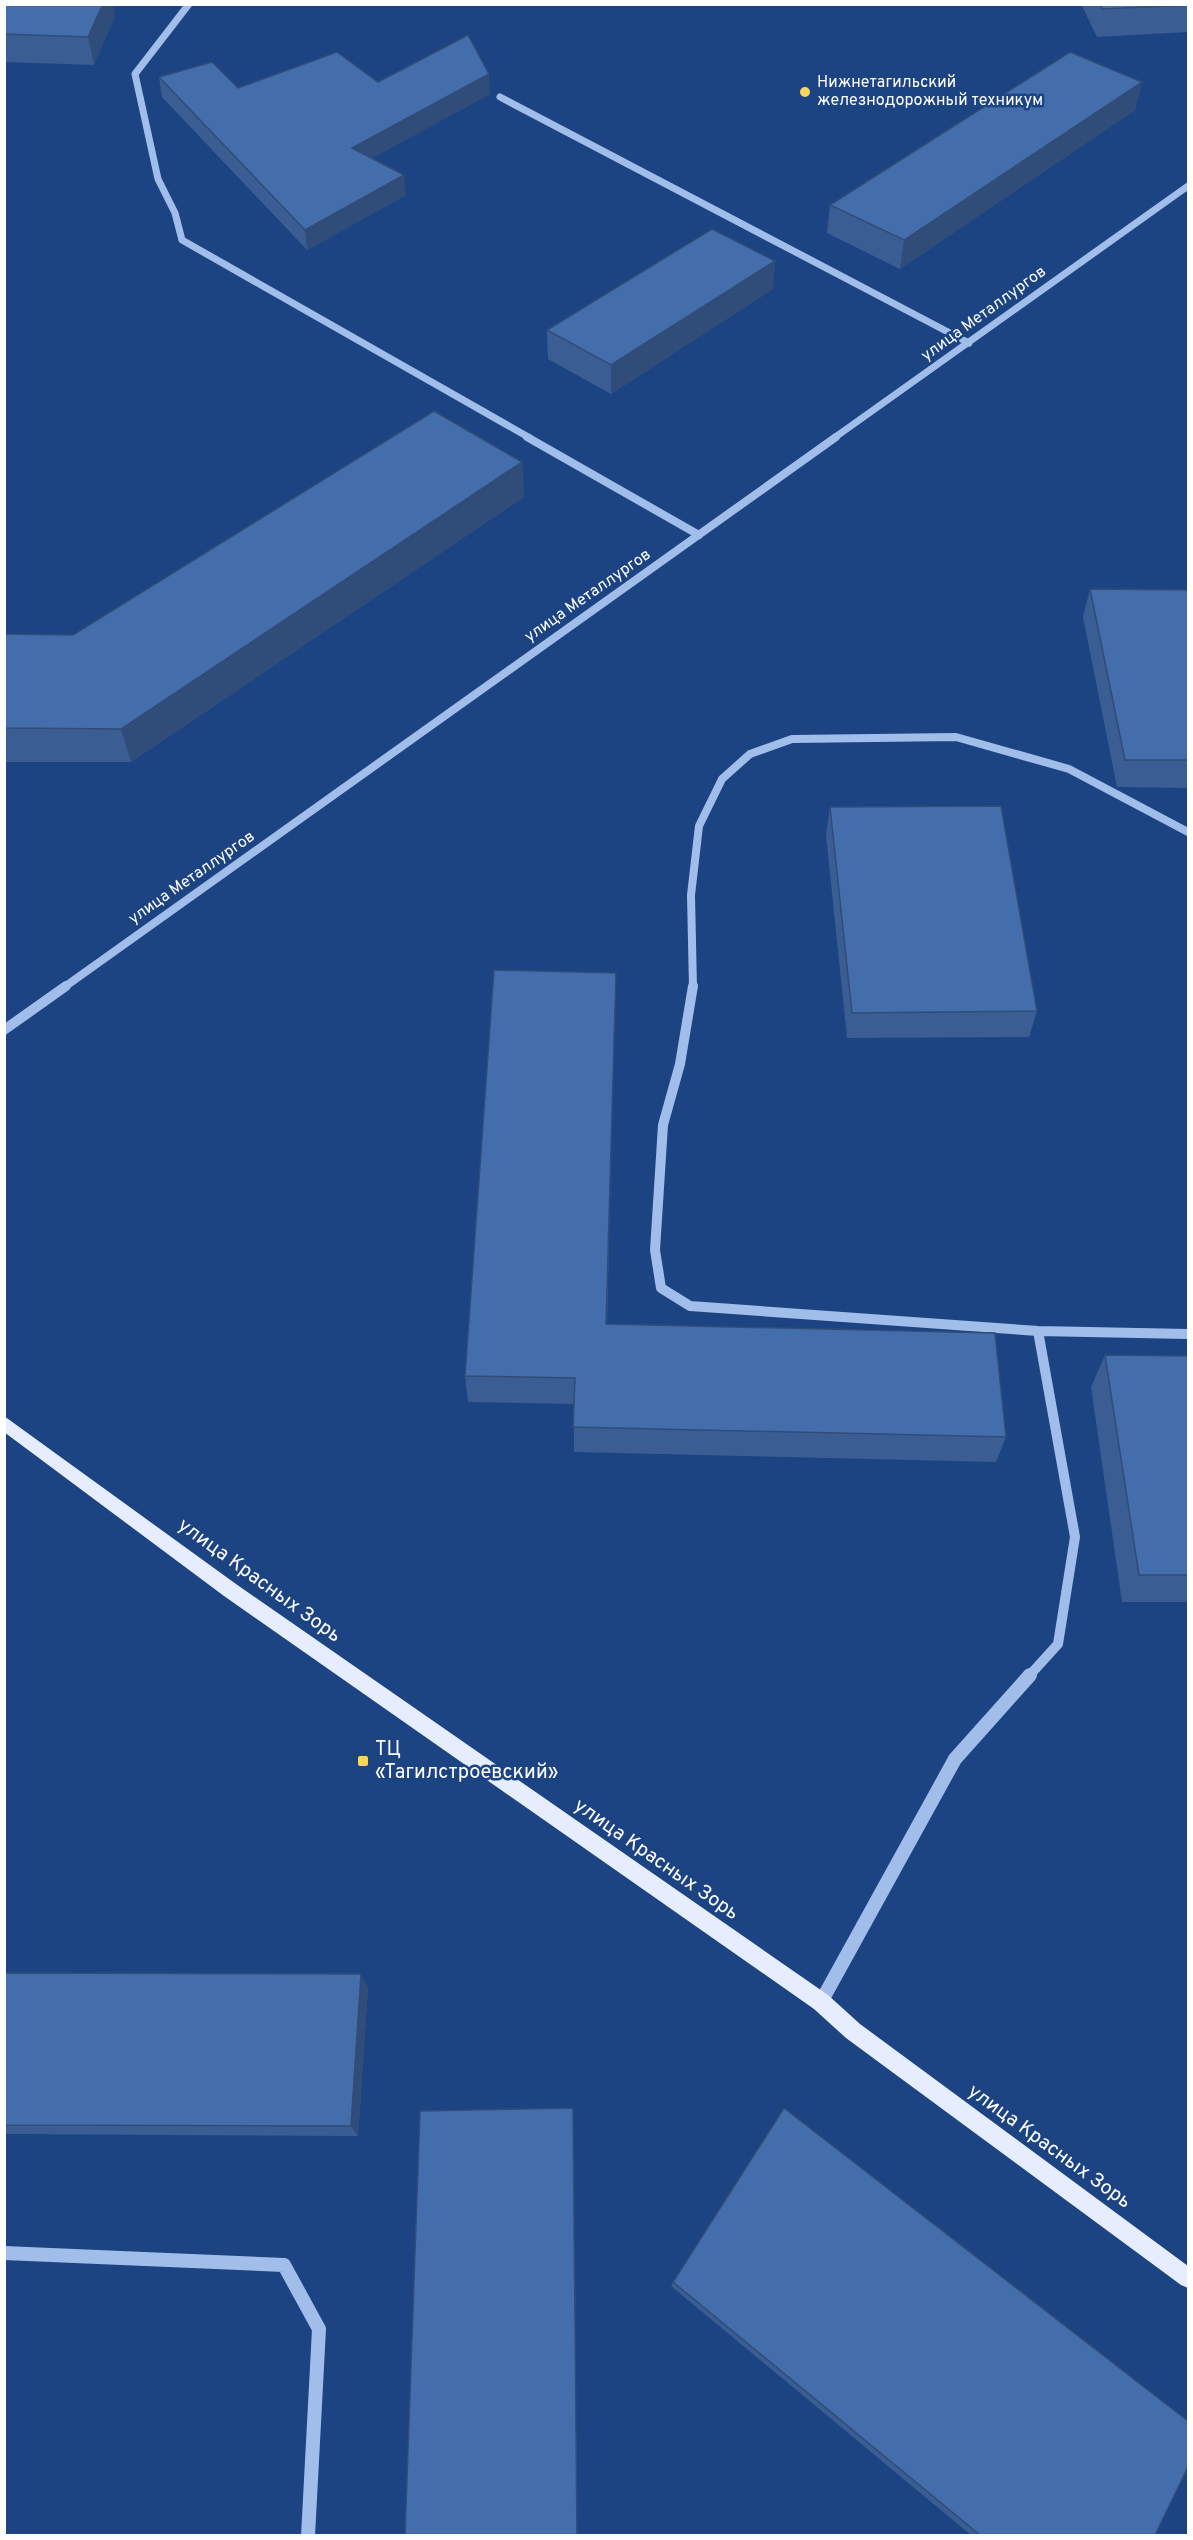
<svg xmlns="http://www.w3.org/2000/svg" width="1193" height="2540" font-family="Overpass,sans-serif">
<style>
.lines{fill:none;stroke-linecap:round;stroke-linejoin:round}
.minor-far3{stroke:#a1beea;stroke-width:7}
.minor-far2{stroke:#a1beea;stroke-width:8}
.minor-far1{stroke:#a1beea;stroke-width:10}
.minor{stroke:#a1beea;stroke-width:14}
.major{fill:#e5edfe;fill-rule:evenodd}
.wall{fill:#3a5e93}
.shaded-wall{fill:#304c78}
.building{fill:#446dab;stroke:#304c78;stroke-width:1.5}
.poi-dot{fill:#fad65e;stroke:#1c4382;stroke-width:2}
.labels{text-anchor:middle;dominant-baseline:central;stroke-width:5;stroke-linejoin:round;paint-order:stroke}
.far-poi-label{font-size:16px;fill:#fff;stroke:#1c4382;text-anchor:start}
.far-street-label{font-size:16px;fill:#fff;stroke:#1c4382}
.street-label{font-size:20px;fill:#fff;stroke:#1c4382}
.poi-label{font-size:20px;fill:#fff;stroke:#1c4382;text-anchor:start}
</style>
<rect width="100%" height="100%" fill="#1c4382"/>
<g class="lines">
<path class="minor-far3" d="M189 4 135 74 158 179 175 213 182 240 530 438
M500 97 969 343
M834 438 1188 186"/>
<path class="minor-far2" d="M527 437 699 535
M63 988 836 437
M693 988 691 895 699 826 722 779 750 754 792 739 956 737 1069 769 1188 832"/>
<path class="minor-far1" d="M693 986 680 1064 663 1125 655 1250 661 1288 690 1306 1038 1331 1188 1334
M4 1030 66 986
M1029 1676 1058 1644 1075 1537 1038 1331"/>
<path class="minor" d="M821 2002 955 1759 1030 1675
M4 2253 284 2265 319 2329 308 2536"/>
<path class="major" d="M4 1416 236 1584 828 1995 860 2024 1188 2266V2288L1181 2285 846 2038 814 2009 224 1596 4 1432Z"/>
</g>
<path class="wall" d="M4 4 115 16 94 65 4 62Z
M1081 4H1188V32L1097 37Z
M159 77 238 88 378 82 490 94 372 158 406 195 307 250 162 97Z
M1142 82 1135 110 900 269 827 233 830 205Z
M775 261 773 289 611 394 548 359 547 330Z
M522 462 524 497 131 762H4V634L73 635Z
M1090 589 1188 590V788L1117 787 1083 617Z
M830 807 1037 1011 1029 1037 847 1038 826 835Z
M615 1004 607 1324 1006 1437 996 1462 574 1452V1404L468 1402 465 1376Z
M1105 1355 1188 1356V1602H1122L1091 1387Z
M4 1973 368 1987 358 2136 4 2134Z
M673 2282 1155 2535H971L671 2286Z"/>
<path class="shaded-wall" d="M103 4H113L115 16 94 65 88 37Z
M489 74 490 94 354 168 352 148Z
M1142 82 1135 110 900 269 904 240Z
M404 175 406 195 307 250 305 230Z
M775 261 773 289 611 394V365Z
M522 462 524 497 131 762 121 729Z
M361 1974 368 1987 358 2136 351 2126Z
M573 2108 574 2118 577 2535Z"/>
<path class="building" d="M4 4H103L88 37 4 34Z
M1100 4H1188V5L1102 9Z
M468 35 489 74 352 148 404 175 305 230 159 77 212 62 238 88 337 52 378 82Z
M1070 52 1142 82 904 240 830 205Z
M712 229 775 261 611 365 547 330Z
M434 411 522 462 121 729 4 728V634L73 635Z
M1090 589 1188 590V760H1125Z
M1001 806 1037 1011 852 1013 830 807Z
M494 970 616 973 606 1324 995 1333 1006 1437 573 1427 575 1378 465 1376Z
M1105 1355 1188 1356V1575H1139Z
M4 1973 361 1974 351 2126 4 2125Z
M573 2108 577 2535H405L420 2111Z
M784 2108 1188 2421V2467L1155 2535H980L673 2282Z"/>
<g class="poi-dot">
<circle cx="805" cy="92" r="6"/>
<rect x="357" y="1755" width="12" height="12" rx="3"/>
</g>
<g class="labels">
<g class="far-poi-label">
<text x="817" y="83">Нижнетагильский<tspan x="817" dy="18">железнодорожный техникум</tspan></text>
</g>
<g class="far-street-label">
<text transform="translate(984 314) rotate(-36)">улица Металлургов</text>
<text transform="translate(588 596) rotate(-35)">улица Металлургов</text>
<text transform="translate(192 878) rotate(-35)">улица Металлургов</text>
</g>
<g class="street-label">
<text transform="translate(259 1581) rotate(36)">улица Красных Зорь</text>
<text transform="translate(656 1860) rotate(35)">улица Красных Зорь</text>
<text transform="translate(1049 2147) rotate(36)">улица Красных Зорь</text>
</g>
<g class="poi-label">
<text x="375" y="1750">ТЦ<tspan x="375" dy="23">«Тагилстроевский»</tspan></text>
</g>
</g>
<rect width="1193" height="2540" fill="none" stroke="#ffffff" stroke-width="12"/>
</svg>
